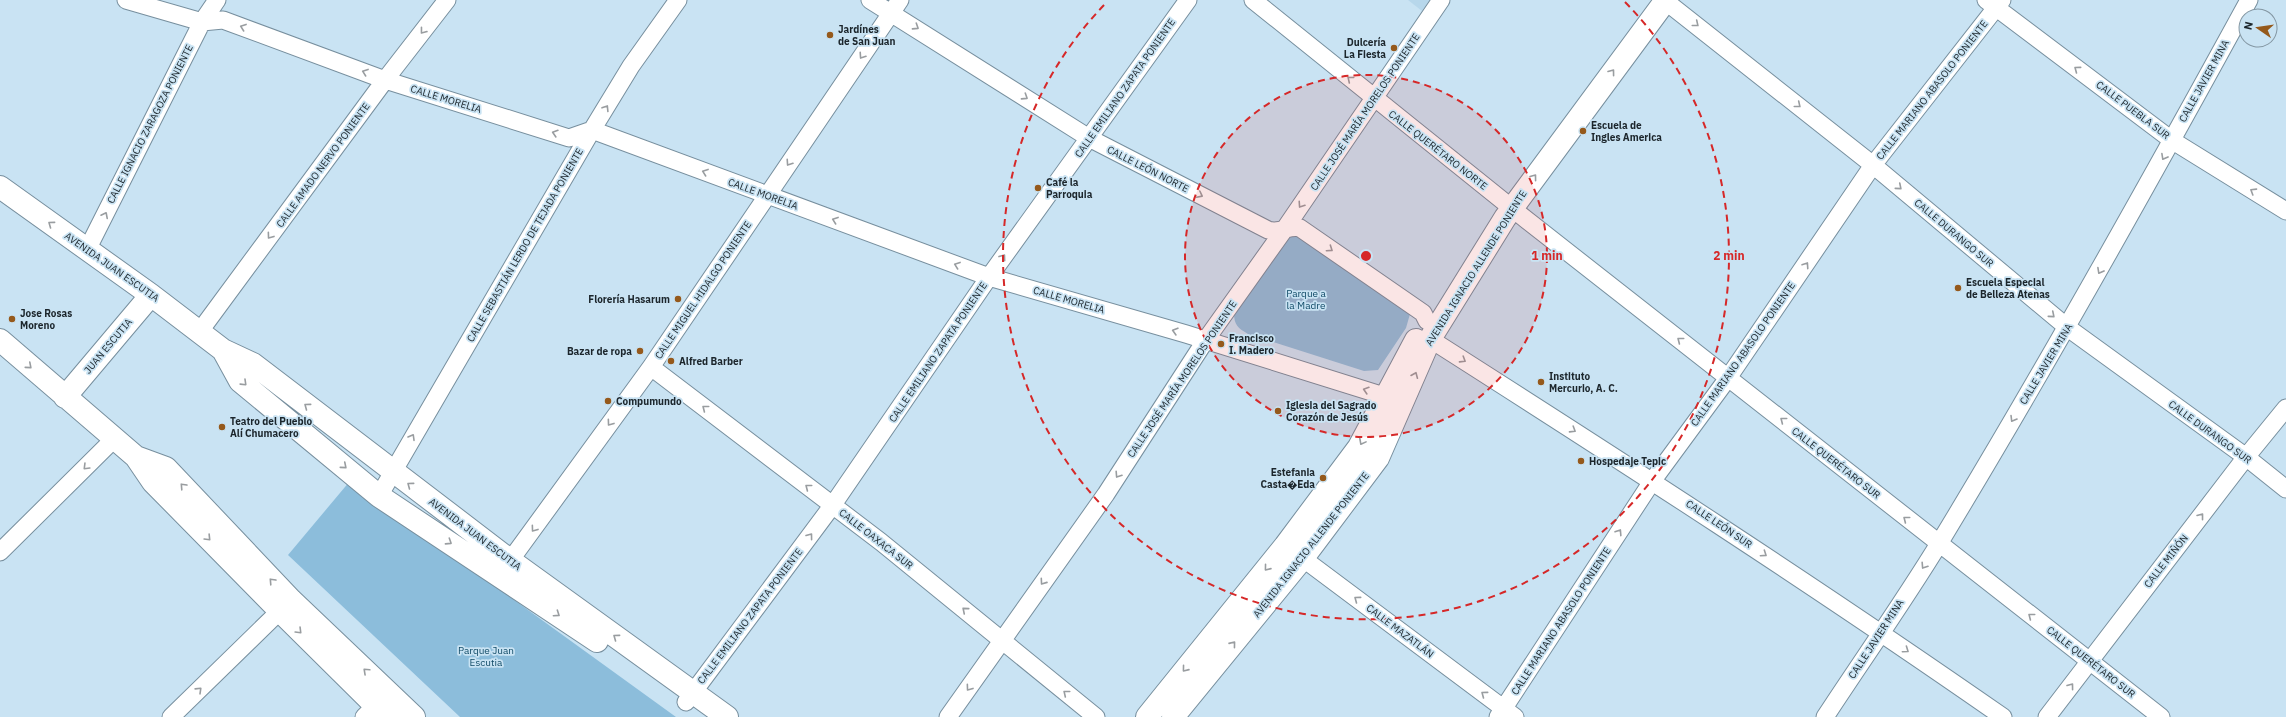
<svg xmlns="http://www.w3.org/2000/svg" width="2286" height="717" font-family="'IBM Plex Sans',sans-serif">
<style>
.built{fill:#b7d7eb}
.green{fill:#8cbddb}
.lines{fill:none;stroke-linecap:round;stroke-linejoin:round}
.minor-casing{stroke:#778f9e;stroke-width:19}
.secondary-casing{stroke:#778f9e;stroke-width:24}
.minor{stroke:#fff;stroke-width:17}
.secondary{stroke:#fff;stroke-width:22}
.oneway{stroke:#999da0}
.ring{fill:none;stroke:#d62828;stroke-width:2;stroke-dasharray:7 5}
.poi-dot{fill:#95591b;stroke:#c9e3f3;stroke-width:1.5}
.labels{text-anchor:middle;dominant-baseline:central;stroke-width:3.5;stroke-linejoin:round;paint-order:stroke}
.poi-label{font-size:10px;font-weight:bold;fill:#1c262c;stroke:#c9e3f3;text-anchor:start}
.street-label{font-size:10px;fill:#1c262c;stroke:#c9e3f3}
.park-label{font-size:10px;fill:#104a66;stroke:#c9e3f3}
.centre{fill:#d62828;stroke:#c9e3f3;stroke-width:2}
.ring-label{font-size:12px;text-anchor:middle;font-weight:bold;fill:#d62828;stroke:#c9e3f3;stroke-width:3.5;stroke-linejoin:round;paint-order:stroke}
</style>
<rect width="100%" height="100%" fill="#c9e3f3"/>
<path class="built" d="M1408 0H1430L1422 11Z"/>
<path class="green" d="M1296 233 1410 314 1406 328 1378 370 1364 371 1248 334C1238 328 1234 325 1234 313L1284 240Z
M350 481 676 717H460L288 555Z"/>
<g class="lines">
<g class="minor-casing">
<path id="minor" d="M126 0 202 22 223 20 385 80 569 138 592 130 989 277 1186 334 1397 400
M870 0 1089 138 1268 230C1280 234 1289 225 1300 228L1423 313 1427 321
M1253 0 1528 221 2161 717
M1664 0 1873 165 2068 328 2246 457 2286 489
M1986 0 2173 141 2286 211
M87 250 202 22 217 0
M200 331 385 80 447 0
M1430 339C1623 462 1815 586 2003 717
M651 367 881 542 1096 717
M379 496 592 130 631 66 678 0
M1293 551 1515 717
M0 552 114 439
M504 569 651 367 900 0
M686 702 832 506 989 277 1188 0
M171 717 288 603
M364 717 384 697
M948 717 1106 494 1205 341 1284 230 1441 0
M1498 717 1653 480 1728 378 1873 165 2002 0
M1825 717C1863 659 1904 601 1940 542 2048 364 2149 183 2249 0
M2047 717 2246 457 2286 408"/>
</g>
<g class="secondary-casing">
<path id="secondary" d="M0 187 151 295 223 350 253 364 511 561 727 717
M0 340 136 457 166 468 291 600 414 717
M223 350 240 381 379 496 597 641
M65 397 151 295
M136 457 153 482 280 611 387 717
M1147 717 1285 546 1359 447 1416 340
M1173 717 1303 558 1378 458 1430 339 1505 218 1666 0"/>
</g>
<use href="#minor" class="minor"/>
<use href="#secondary" class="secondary"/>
</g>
<defs><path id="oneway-chevron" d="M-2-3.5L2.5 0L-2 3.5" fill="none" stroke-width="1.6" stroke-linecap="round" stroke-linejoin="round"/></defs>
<g class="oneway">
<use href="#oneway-chevron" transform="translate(1696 24) rotate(39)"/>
<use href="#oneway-chevron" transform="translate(243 27) rotate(-160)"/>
<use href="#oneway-chevron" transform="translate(916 27) rotate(33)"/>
<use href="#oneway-chevron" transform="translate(423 31) rotate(128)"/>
<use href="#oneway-chevron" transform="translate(862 56) rotate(124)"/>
<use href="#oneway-chevron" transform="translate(2077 69) rotate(-143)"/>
<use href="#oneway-chevron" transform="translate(365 72) rotate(-160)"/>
<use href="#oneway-chevron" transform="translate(1612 72) rotate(-53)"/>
<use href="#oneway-chevron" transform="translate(1350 79) rotate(-141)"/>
<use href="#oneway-chevron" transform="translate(1025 97) rotate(33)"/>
<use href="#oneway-chevron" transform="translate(1798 105) rotate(39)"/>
<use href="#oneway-chevron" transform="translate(606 108) rotate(-58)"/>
<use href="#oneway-chevron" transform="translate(555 133) rotate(-163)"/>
<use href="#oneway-chevron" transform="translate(2164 157) rotate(119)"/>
<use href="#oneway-chevron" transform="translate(789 163) rotate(124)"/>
<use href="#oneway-chevron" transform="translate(705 172) rotate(-160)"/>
<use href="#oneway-chevron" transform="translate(1534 177) rotate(-53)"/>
<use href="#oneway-chevron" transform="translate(1899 187) rotate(40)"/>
<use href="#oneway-chevron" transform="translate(2253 191) rotate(-148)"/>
<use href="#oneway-chevron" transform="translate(1200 195) rotate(27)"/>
<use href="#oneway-chevron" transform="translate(1301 205) rotate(124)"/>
<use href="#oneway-chevron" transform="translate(105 215) rotate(-63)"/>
<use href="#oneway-chevron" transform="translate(835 220) rotate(-160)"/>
<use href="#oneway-chevron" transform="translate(51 224) rotate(-144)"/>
<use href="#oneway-chevron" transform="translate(270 236) rotate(126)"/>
<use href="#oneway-chevron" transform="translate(1330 249) rotate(34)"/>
<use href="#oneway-chevron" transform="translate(1003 257) rotate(-54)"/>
<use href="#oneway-chevron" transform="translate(957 265) rotate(-160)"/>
<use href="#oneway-chevron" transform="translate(1806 265) rotate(-56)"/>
<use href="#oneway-chevron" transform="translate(2100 271) rotate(119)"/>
<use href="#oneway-chevron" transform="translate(2052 315) rotate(40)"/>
<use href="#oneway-chevron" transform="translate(1175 331) rotate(-164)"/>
<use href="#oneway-chevron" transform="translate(1680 340) rotate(-142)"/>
<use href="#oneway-chevron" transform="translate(1463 360) rotate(32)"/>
<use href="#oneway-chevron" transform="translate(29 366) rotate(41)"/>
<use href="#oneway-chevron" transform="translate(1415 375) rotate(-67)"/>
<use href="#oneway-chevron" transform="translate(244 383) rotate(44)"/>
<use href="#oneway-chevron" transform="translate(1366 390) rotate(-163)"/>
<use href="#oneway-chevron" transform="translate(307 406) rotate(-143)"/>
<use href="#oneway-chevron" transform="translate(705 408) rotate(-142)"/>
<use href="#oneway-chevron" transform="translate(2013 419) rotate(121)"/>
<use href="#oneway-chevron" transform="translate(1783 420) rotate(-142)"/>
<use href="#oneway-chevron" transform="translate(610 423) rotate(126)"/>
<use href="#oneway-chevron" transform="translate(1573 430) rotate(32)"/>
<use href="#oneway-chevron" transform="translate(412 437) rotate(-60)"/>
<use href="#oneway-chevron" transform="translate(1362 442) rotate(118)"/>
<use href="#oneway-chevron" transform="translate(344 466) rotate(40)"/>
<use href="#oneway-chevron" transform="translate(86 467) rotate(135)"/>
<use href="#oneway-chevron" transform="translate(1118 475) rotate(123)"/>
<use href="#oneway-chevron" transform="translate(410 485) rotate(-143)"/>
<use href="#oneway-chevron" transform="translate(183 486) rotate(-133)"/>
<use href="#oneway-chevron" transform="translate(808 487) rotate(-142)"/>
<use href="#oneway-chevron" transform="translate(2201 516) rotate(-52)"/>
<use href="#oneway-chevron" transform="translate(1906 519) rotate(-142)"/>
<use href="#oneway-chevron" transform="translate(534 529) rotate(126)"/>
<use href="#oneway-chevron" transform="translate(1619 532) rotate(-57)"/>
<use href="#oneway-chevron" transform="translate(810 536) rotate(-53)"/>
<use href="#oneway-chevron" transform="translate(208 538) rotate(46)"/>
<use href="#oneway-chevron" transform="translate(449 542) rotate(33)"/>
<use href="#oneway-chevron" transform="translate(1764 554) rotate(34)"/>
<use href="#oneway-chevron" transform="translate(1924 566) rotate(123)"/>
<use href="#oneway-chevron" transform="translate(1267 568) rotate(129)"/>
<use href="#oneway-chevron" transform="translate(272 581) rotate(-133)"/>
<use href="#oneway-chevron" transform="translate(1043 582) rotate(125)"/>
<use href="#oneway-chevron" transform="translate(1357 599) rotate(-143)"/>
<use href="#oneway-chevron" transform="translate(965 610) rotate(-140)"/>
<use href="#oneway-chevron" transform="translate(557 614) rotate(34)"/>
<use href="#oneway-chevron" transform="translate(2031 616) rotate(-142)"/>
<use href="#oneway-chevron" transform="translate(299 631) rotate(45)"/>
<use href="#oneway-chevron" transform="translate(616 637) rotate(-144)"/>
<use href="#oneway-chevron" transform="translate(1233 644) rotate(-51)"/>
<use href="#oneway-chevron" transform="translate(1906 650) rotate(35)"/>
<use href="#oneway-chevron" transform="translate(1185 669) rotate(129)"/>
<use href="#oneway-chevron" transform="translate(366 671) rotate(-137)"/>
<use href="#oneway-chevron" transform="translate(2071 686) rotate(-53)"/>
<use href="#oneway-chevron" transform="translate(969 688) rotate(126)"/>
<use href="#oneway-chevron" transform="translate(199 690) rotate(-44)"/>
<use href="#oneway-chevron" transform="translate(1066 693) rotate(-141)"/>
<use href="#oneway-chevron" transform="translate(1484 694) rotate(-143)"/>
</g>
<circle cx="1366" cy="256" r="181" fill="#d62828" fill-opacity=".12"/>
<g class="ring">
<circle cx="1366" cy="256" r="181"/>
<path d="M1625 2A363 363 0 1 1 1107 2"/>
</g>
<g class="poi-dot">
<circle cx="830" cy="35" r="4"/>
<circle cx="1394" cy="48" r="4"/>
<circle cx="1583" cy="131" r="4"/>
<circle cx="1038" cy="188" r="4"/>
<circle cx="1958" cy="288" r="4"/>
<circle cx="678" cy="299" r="4"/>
<circle cx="12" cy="319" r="4"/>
<circle cx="1221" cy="344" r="4"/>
<circle cx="640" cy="351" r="4"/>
<circle cx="671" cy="361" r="4"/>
<circle cx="1541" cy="382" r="4"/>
<circle cx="608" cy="401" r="4"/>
<circle cx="1278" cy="411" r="4"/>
<circle cx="222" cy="427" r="4"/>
<circle cx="1581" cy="461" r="4"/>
<circle cx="1323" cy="478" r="4"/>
</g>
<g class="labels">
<g class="poi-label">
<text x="838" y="29">Jardínes<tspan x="838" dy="12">de San Juan</tspan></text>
<text x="1386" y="42" text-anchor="end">Dulcería<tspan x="1386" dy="12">La Fiesta</tspan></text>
<text x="1591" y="125">Escuela de<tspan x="1591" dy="12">Ingles America</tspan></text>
<text x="1046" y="182">Café la<tspan x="1046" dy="12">Parroquia</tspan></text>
<text x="1966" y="282">Escuela Especial<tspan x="1966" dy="12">de Belleza Atenas</tspan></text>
<text x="670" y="299" text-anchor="end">Florería Hasarum</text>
<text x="20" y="313">Jose Rosas<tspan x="20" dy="12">Moreno</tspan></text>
<text x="1229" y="338">Francisco<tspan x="1229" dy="12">I. Madero</tspan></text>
<text x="632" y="351" text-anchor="end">Bazar de ropa</text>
<text x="679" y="361">Alfred Barber</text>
<text x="1549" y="376">Instituto<tspan x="1549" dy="12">Mercurio, A. C.</tspan></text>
<text x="616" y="401">Compumundo</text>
<text x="1286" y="405">Iglesia del Sagrado<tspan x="1286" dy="12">Corazón de Jesús</tspan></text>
<text x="230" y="421">Teatro del Pueblo<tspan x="230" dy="12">Alí Chumacero</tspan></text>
<text x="1589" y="461">Hospedaje Tepic</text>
<text x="1315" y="472" text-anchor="end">Estefania<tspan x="1315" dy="12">Casta�Eda</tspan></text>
</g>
<g class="street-label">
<text transform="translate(2204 81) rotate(-61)">CALLE JAVIER MINA</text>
<text transform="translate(1125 88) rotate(-55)">CALLE EMILIANO ZAPATA PONIENTE</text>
<text transform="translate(1932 90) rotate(-52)">CALLE MARIANO ABASOLO PONIENTE</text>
<text transform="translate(446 99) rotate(17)">CALLE MORELIA</text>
<text transform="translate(2133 110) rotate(37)">CALLE PUEBLA SUR</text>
<text transform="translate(1365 112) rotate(-56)">CALLE JOSÉ MARÍA MORELOS PONIENTE</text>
<text transform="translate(150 124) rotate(-63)">CALLE IGNACIO ZARAGOZA PONIENTE</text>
<text transform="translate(1438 150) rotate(38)">CALLE QUERÉTARO NORTE</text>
<text transform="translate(323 165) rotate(-54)">CALLE AMADO NERVO PONIENTE</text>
<text transform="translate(1148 169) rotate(27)">CALLE LEÓN NORTE</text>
<text transform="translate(763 194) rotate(20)">CALLE MORELIA</text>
<text transform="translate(1954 233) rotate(40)">CALLE DURANGO SUR</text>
<text transform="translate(525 245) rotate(-60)">CALLE SEBASTIÁN LERDO DE TEJADA PONIENTE</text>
<text transform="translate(112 267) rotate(35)">AVENIDA JUAN ESCUTIA</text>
<text transform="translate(1476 268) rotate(-58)">AVENIDA IGNACIO ALLENDE PONIENTE</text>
<text transform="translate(703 290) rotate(-56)">CALLE MIGUEL HIDALGO PONIENTE</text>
<text transform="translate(1069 300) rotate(16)">CALLE MORELIA</text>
<text transform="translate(108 346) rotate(-50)">JUAN ESCUTIA</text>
<text transform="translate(938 352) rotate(-56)">CALLE EMILIANO ZAPATA PONIENTE</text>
<text transform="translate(1743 354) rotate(-55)">CALLE MARIANO ABASOLO PONIENTE</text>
<text transform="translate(2046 364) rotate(-59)">CALLE JAVIER MINA</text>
<text transform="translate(1182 379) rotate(-56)">CALLE JOSÉ MARÍA MORELOS PONIENTE</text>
<text transform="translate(2210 432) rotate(36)">CALLE DURANGO SUR</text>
<text transform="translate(1836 463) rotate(38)">CALLE QUERÉTARO SUR</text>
<text transform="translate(1719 524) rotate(34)">CALLE LEÓN SUR</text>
<text transform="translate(475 534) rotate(37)">AVENIDA JUAN ESCUTIA</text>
<text transform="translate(876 539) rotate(38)">CALLE OAXACA SUR</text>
<text transform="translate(1311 545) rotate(-52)">AVENIDA IGNACIO ALLENDE PONIENTE</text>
<text transform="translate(2166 561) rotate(-52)">CALLE MIÑÓN</text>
<text transform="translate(750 616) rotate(-53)">CALLE EMILIANO ZAPATA PONIENTE</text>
<text transform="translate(1561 621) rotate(-57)">CALLE MARIANO ABASOLO PONIENTE</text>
<text transform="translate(1400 631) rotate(37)">CALLE MAZATLÁN</text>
<text transform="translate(1876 639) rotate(-57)">CALLE JAVIER MINA</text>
<text transform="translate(2091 662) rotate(38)">CALLE QUERÉTARO SUR</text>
</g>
<g class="park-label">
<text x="1306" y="293">Parque a<tspan x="1306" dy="12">la Madre</tspan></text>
<text x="486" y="650">Parque Juan<tspan x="486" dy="12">Escutia</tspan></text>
</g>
</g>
<circle cx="1366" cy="256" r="6" class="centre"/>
<g class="ring-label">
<text x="1547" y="260">1 min</text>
<text x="1729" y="260">2 min</text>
</g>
<g transform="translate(2258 28) rotate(283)"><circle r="19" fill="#c9e3f3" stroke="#8497a3"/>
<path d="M0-3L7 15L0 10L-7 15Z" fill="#95591b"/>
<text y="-6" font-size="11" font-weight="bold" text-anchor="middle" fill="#1c262c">N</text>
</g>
</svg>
